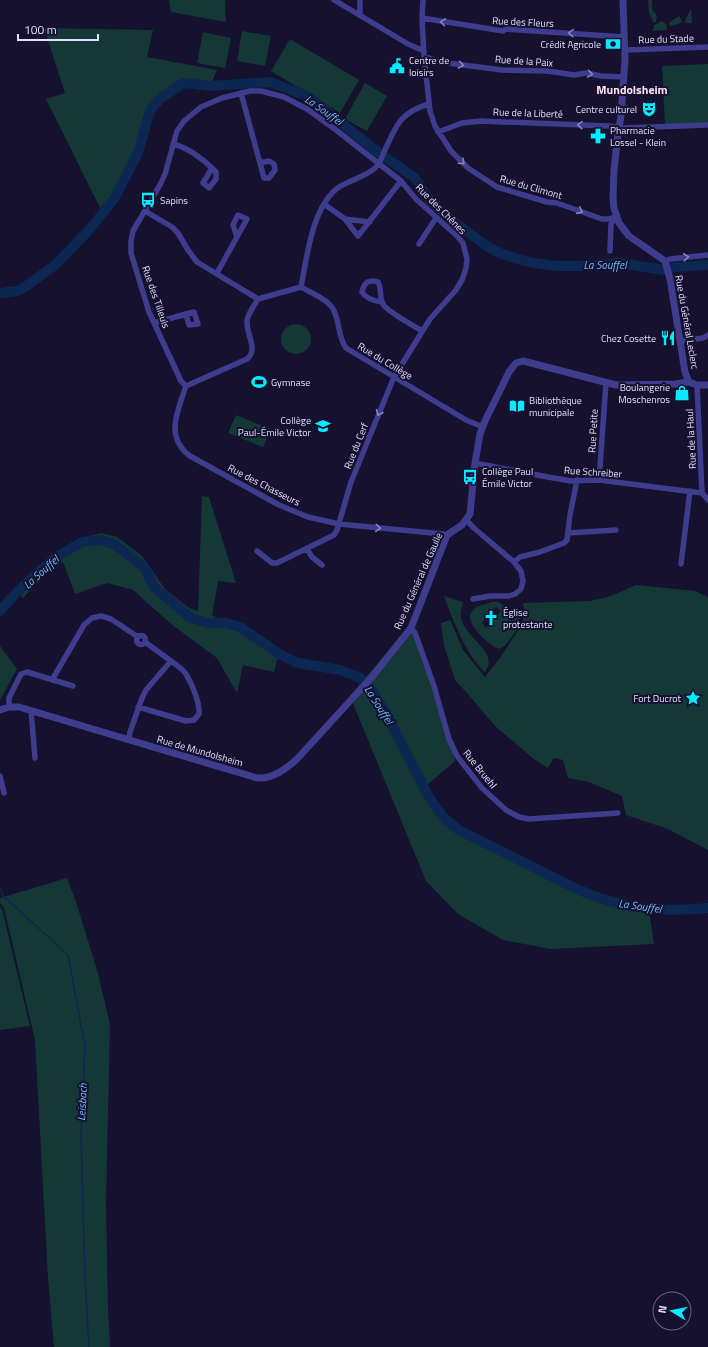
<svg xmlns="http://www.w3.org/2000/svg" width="708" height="1347" font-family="'Titillium Web',sans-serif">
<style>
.green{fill:#143836;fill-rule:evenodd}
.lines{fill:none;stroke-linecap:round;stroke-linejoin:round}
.stream{stroke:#0c2752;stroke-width:1.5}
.river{stroke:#0c2752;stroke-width:10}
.minor{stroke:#3e3c8d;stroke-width:5.5}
.tertiary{stroke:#3e3c8d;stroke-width:7}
.oneway{stroke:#8785c0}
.labels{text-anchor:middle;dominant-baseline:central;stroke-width:4;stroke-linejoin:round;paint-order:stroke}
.street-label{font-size:10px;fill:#e1deff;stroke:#16112e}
.poi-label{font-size:10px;fill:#e1deff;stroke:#16112e;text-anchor:start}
.water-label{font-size:11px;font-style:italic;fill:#6cbdff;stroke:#16112e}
.quarter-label{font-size:12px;font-weight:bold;fill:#ffe0f4;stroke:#16112e}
</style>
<rect width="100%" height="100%" fill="#16112e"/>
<path class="green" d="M169 0H225L226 22 171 12Z
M648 0H652V9L657 16 656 22H653L649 12Z
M691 9 692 23H686L685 21Z
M679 16 682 21 681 23 671 26 669 25 670 22Z
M662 21 666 24 667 30 653 31 654 25Z
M44 28 153 30 147 57 217 70 211 84 189 81 156 109 115 203 104 216 46 99 65 93Z
M242 31 271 36 265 66 237 61Z
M203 32 231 38 225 68 197 63Z
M290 39 359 80 340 113 271 71Z
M708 64V124L665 125 662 66Z
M365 83 387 96 367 131 345 119Z
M281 339a15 15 0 1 1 30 0a15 15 0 1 1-30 0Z
M236 415 270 429 263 447 228 433Z
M202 496 209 497 236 583 218 581 212 615 254 639 278 656 274 672 243 665 237 693 217 658 171 624 133 590 107 583 75 594 63 562 44 575 23 598 18 593 35 569 78 539 101 533 117 537 142 556 165 589 189 608 198 611Z
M636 585 695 591 708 597V850L668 829 626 815 622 796 589 782 568 778 563 760 554 758 548 768 535 760 495 726 467 693 455 680 444 645 441 623 450 620 463 650 485 677 500 658 522 624 524 611 523 603 590 601 611 596Z
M444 596 463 602C462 608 460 612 461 618 465 638 500 652 485 672 467 657 452 618 444 596Z
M492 602H498L520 617C520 617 519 623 519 623 517 631 506 647 499 649 490 646 468 626 470 615 471 612 474 609 476 607ZM496 607 501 611 486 628 482 623Z
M409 627 425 653 443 713 455 761 427 785 454 828 603 896 648 904 654 944 551 949 503 940 458 914 426 881 350 696Z
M0 646 17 669 0 700Z
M67 878 76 902 98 973 110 1025 106 1202 108 1310 110 1347H54L48 1278 35 1040 4 908 0 903V898Z
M0 906 2 909 30 1026 0 1030Z"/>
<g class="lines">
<path class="stream" d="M0 887 3 896 68 955 85 1046 81 1135 85 1276 89 1347"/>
<path class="river" d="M0 293 17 291 25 287 55 265 90 229 114 199 138 153 148 117 152 108 161 98 182 84 190 83 209 86 270 82 309 97 375 150 415 178 428 198 450 219 488 247 502 254 528 262 556 266H587L620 263 664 270 675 267 708 265
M0 611 16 593 53 559 82 542 101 540 114 544 145 568 154 587 191 618 208 623H226L240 627 281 655 298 663 341 670 360 678 370 687 385 712 430 799 444 818 459 830 575 888C617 908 662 913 708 908"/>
<path class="minor" d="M334 0 408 44 424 51
M360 0V15
M423 0 422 18 424 56 430 111 435 126 451 151 468 168 497 187 547 202 557 203 602 219H609L616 217
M422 18 503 31 506 29 624 37
M625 50 708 47
M424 56 440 62 502 70 548 71 574 75 586 73 601 76 624 77
M241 93 264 178H269L275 170 274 164 269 161 260 163
M438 132 462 123 481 121 608 126 624 128 707 125
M173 144C186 147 202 158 212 168L203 183 209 188 216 179V172L212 168
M324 204 345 219 358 236 401 181
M145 211 172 227 178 233 188 250 197 262 258 299C254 306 248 313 247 321 246 334 259 350 247 359L186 386C178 411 164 436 190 456L279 505 308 517 339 524 443 534 447 535
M345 219 370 222
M419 244 436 218
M610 251 611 224 616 217
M665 261 670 259 708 255
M217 273 247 219 238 215 233 225 237 237
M301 287C307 257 312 206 339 187 352 179 369 176 379 164 381 160 383 154 385 150 396 125 401 112 429 104
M258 299 301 287C311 293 330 300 334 311 340 323 338 337 346 348L466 420 483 427
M382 302C374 301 366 299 362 292 364 282 369 279 378 282 382 289 379 297 383 304 387 312 413 325 422 331
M154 323 186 314 189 325 198 324 194 312 186 314
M680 341 703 338 708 335
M697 385 702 493
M186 386 181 381 149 312 131 253V241L133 231 161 183 165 174 177 131 184 121 201 107 222 98 250 91H261L284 97 307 109 336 130 401 181 416 199 457 236 463 243 467 259 466 268 462 280 456 290 430 319 394 377 351 482 337 530 334 535 277 563H272L257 551
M475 463 548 477 571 481 599 480 702 493 708 500
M599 480 606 383
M466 520 475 529 514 562 521 571 523 581 521 589 515 594 509 596H490L473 599
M568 533 616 530
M307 549 312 557 322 565
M514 562 520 557 540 552 564 543 567 540 570 515 577 480
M681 564 690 491
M411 628 415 633 434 686 449 739 457 756 482 788 506 810 519 817 529 819 618 813
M136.5 640a4.5 4.5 0 1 1 9 0a4.5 4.5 0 1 1-9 0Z
M52 680 84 625 92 618 101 616 111 619 138 637
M9 707V698L21 674 27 672 73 686
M138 707 186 721 194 720 199 714C200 703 192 684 186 674 182 668 176 665 171 661
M31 710 35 758
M129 739 130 732 142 698 146 690 171 661 145 642
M0 776 4 793"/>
<path class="tertiary" d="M623 0 625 60 621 116 618 134 614 170 613 198 614 208 619 223 629 236 665 261 670 279 685 372 689 382
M689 382 697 385H708
M0 710 9 707H19L257 778C273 779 286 769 297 759L371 678 411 628 447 535 462 525 470 514 475 463 480 434 485 421 509 372 516 363 523 361 531 363 616 385 675 384 689 382"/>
</g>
<defs><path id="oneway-chevron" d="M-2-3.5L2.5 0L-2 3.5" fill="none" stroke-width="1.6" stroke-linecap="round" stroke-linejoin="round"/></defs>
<g class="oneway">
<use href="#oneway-chevron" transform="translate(443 22) rotate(-171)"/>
<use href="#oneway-chevron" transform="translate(571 33) rotate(-177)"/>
<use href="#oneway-chevron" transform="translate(461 65) rotate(9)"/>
<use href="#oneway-chevron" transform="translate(590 74) rotate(9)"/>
<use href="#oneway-chevron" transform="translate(580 125) rotate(-178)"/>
<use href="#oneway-chevron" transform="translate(462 162) rotate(43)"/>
<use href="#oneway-chevron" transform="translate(580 211) rotate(24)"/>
<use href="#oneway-chevron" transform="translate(686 257) rotate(-6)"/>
<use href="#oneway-chevron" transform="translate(379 413) rotate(113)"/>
<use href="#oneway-chevron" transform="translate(378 528) rotate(5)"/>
</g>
<defs>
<g id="bank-bare" transform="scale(1.2)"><path d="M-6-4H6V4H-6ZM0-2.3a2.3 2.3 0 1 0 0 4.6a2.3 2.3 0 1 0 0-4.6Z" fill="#0aeaff" stroke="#16112e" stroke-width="2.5" paint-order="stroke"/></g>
<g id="civic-bare" transform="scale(1.2)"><path d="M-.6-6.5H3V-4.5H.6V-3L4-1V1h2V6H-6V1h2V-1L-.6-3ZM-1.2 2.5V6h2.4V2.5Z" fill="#0aeaff" stroke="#16112e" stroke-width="2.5" paint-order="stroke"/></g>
<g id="theatre-bare" transform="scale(1.2)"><path d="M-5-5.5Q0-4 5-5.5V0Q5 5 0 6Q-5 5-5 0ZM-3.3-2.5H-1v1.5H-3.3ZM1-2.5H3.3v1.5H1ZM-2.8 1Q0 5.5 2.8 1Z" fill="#0aeaff" stroke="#16112e" stroke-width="2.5" paint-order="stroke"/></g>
<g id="pharmacy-bare" transform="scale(1.2)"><path d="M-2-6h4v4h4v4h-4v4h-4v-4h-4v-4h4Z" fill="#0aeaff" stroke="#16112e" stroke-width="2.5" paint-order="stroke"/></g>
<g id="bus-bare" transform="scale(1.2)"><path d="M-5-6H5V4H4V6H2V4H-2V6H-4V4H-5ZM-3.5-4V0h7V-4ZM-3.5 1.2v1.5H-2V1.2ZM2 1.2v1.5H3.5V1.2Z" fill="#0aeaff" stroke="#16112e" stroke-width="2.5" paint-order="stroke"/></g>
<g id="restaurant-bare" transform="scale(1.2)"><path d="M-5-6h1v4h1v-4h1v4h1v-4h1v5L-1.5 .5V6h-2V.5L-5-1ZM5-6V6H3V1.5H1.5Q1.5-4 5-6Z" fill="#0aeaff" stroke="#16112e" stroke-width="2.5" paint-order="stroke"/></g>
<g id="stadium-bare" transform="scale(1.2)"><path d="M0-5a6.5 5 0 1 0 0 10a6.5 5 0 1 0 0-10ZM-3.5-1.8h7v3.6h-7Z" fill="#0aeaff" stroke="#16112e" stroke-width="2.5" paint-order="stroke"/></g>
<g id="shop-bare" transform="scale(1.2)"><path d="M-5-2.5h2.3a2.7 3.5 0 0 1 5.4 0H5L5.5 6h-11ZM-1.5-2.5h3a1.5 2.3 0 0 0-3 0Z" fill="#0aeaff" stroke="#16112e" stroke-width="2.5" paint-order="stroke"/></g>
<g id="library-bare" transform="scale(1.2)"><path d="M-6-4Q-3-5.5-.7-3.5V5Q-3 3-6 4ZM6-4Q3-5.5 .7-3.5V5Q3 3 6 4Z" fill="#0aeaff" stroke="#16112e" stroke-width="2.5" paint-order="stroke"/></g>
<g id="school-bare" transform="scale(1.2)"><path d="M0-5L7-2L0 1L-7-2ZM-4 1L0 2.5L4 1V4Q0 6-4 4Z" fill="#0aeaff" stroke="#16112e" stroke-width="2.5" paint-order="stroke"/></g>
<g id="church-bare" transform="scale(1.2)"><path d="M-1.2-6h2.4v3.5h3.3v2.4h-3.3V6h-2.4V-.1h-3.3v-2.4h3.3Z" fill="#0aeaff" stroke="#16112e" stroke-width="2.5" paint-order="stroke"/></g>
<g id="sight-bare" transform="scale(1.2)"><path d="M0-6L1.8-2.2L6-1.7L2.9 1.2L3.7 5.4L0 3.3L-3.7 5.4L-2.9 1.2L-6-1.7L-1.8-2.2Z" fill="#0aeaff" stroke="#16112e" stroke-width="2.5" paint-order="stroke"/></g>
</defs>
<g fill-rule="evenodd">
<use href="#bank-bare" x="613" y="44"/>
<use href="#civic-bare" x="397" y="66"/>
<use href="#theatre-bare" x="649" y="109"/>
<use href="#pharmacy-bare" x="598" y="136"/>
<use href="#bus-bare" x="148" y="200"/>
<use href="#restaurant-bare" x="668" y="338"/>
<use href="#stadium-bare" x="259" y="382"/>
<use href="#shop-bare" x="682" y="393"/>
<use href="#library-bare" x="517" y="406"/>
<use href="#school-bare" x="323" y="426"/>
<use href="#bus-bare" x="470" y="477"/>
<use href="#church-bare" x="491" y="618"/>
<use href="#sight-bare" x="693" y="698"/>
</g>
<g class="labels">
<g class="street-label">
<text transform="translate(523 22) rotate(3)">Rue des Fleurs</text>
<text transform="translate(666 39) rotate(-2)">Rue du Stade</text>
<text transform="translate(524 61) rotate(4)">Rue de la Paix</text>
<text transform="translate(528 113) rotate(2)">Rue de la Liberté</text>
<text transform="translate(531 187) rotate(16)">Rue du Climont</text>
<text transform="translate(441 209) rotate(45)">Rue des Chênes</text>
<text transform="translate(156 297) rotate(71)">Rue des Tilleuls</text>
<text transform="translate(687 322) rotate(80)">Rue du Général Leclerc</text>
<text transform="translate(385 361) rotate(31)">Rue du Collège</text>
<text transform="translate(593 431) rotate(-87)">Rue Petite</text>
<text transform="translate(691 439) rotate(-93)">Rue de la Haul</text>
<text transform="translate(356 446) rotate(-68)">Rue du Cerf</text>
<text transform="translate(593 472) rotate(4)">Rue Schreiber</text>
<text transform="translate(264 485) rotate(27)">Rue des Chasseurs</text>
<text transform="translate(418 581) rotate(-66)">Rue du Général de Gaulle</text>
<text transform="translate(200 751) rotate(16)">Rue de Mundolsheim</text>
<text transform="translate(480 769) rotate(51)">Rue Bruehl</text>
</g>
<g class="poi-label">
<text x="601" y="44" text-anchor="end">Crédit Agricole</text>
<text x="409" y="60">Centre de<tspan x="409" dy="12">loisirs</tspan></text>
<text x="637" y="109" text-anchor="end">Centre culturel</text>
<text x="610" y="130">Pharmacie<tspan x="610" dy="12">Lossel - Klein</tspan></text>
<text x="160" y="200">Sapins</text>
<text x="656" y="338" text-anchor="end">Chez Cosette</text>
<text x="271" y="382">Gymnase</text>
<text x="670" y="387" text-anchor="end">Boulangerie<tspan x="670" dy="12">Moschenros</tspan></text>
<text x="529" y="400">Bibliothèque<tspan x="529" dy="12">municipale</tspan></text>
<text x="311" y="420" text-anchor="end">Collège<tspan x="311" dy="12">Paul-Émile Victor</tspan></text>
<text x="482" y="471">Collège Paul<tspan x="482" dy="12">Émile Victor</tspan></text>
<text x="503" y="612">Église<tspan x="503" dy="12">protestante</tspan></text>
<text x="681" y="698" text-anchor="end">Fort Ducrot</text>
</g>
<g class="water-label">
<text transform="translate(324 110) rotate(35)">La Souffel</text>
<text x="605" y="265">La Souffel</text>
<text transform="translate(41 572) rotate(-42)">La Souffel</text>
<text transform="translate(379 705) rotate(57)">La Souffel</text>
<text transform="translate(640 906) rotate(8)">La Souffel</text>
<text transform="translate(82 1102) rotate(-87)">Leisbach</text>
</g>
<g class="quarter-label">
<text x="632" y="89">Mundolsheim</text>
</g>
</g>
<g transform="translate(672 1311) rotate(280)"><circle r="19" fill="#16112e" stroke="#676382"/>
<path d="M0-3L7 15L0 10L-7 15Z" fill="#0aeaff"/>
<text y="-6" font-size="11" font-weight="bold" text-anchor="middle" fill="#e1deff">N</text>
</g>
<path d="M18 34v6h80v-6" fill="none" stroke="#e1deff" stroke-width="2"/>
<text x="24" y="34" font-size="12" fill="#e1deff" stroke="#16112e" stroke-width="3" paint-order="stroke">100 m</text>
</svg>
